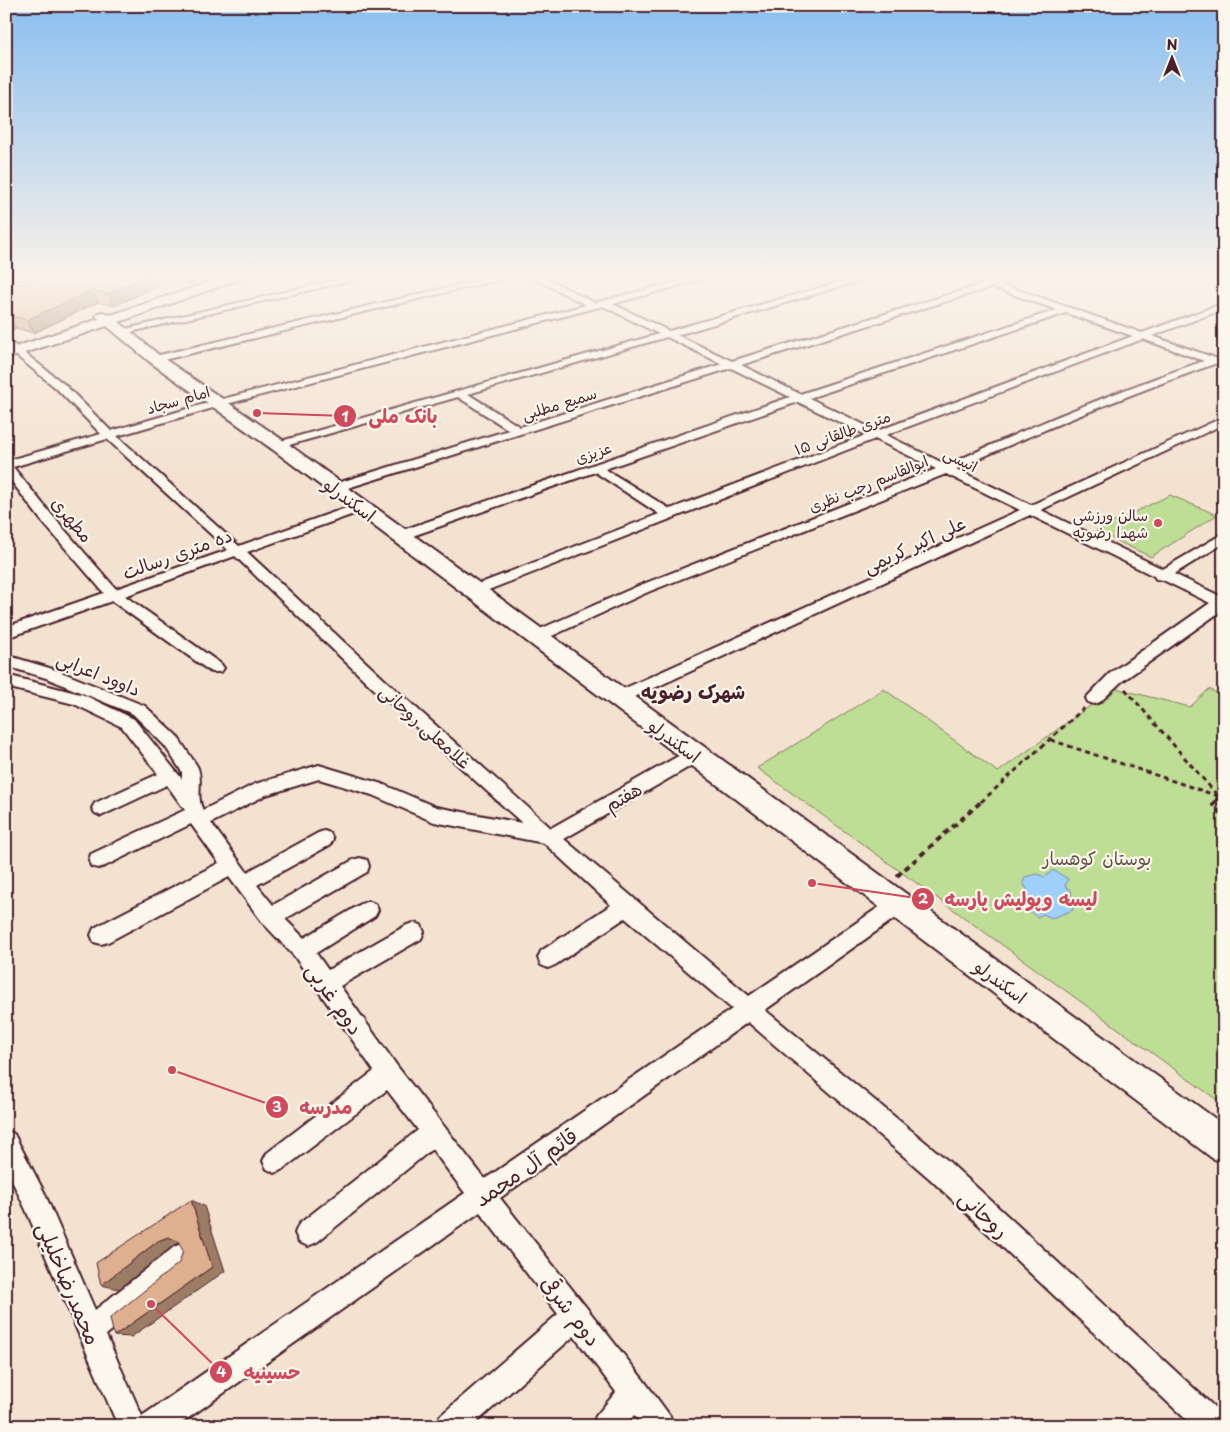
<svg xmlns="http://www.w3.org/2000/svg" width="1230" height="1432" font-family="'Playpen Sans','Playpen Sans Arabic',sans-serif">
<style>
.green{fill:#bedd95;stroke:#847e60}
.water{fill:#9ed0fb;stroke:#7c89a8}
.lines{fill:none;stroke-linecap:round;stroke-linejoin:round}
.lane-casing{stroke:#4a1f2b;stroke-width:3}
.street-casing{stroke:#4a1f2b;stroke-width:4}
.secondary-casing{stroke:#4a1f2b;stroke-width:4}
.path-far1{stroke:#4a1f2b;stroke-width:3;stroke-dasharray:5 4;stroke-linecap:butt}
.path{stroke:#4a1f2b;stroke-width:4;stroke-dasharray:6 4.5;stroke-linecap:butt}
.lane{fill:#fbf7ec;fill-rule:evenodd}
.street{fill:#fbf7ec;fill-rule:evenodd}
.secondary{fill:#fbf7ec;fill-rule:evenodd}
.wall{fill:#c0977c;stroke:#4a1f2b}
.shaded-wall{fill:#9c7b65;stroke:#4a1f2b}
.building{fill:#dfb090;stroke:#4a1f2b}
.poi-dot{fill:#d1495b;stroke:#fbf7ec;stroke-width:2}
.labels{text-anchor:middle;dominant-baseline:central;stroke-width:4.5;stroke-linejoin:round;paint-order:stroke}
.far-street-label{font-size:15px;fill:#4a1f2b;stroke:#fbf7ec}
.far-poi-label{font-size:15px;fill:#4a1f2b;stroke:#fbf7ec;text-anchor:end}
.street-label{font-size:18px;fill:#4a1f2b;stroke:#fbf7ec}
.park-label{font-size:18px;fill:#674e46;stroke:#fbf7ec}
.neighbourhood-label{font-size:19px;font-weight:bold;fill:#4a1f2b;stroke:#fbf7ec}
.near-street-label{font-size:21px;fill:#4a1f2b;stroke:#fbf7ec}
.leader{fill:none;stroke:#d1495b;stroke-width:2}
.callout-dot{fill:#d1495b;stroke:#fbf7ec;stroke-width:2}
.mark-label{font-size:15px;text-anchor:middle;font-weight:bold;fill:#fff}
.callout-label{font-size:19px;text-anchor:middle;font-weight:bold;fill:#d1495b;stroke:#fbf7ec;stroke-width:4.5;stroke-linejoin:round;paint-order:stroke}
</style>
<rect width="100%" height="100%" fill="#f3e2d0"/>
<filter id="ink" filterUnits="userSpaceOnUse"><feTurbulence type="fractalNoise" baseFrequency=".02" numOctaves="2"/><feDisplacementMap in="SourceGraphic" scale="10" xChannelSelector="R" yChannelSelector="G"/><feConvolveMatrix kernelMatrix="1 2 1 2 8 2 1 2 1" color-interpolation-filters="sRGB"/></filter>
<g filter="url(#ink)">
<path class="green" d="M1170 495 1217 515 1151 557 1096 531Z
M1115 688 1190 707 1209 689 1224 697V1105L757 768 884 689 998 772Z"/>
<path class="water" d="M1053 870 1068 879 1065 886 1071 890 1073 910 1052 918 1043 914 1037 917 1018 902 1028 891 1023 883 1025 877 1037 874 1045 877Z"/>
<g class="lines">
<g class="lane-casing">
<path id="lane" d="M6 276H11L6 278Z
M35 276H44L6 287V284Z"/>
</g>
<g class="street-casing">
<path id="street" d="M353 276H370L122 334 117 331Z
M497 276H514L155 362 150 359 155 356Z
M530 276H542L595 303 697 276H713L613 304 669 331 861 276H876L677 335 732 361 983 284 965 276H978L1142 333 1224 303V309L1152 336 1221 360V364H1214C1127 395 1041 430 956 469L1031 505 1224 417V424L1041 510 1163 569 1224 533V543L1174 574 1220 596 1224 595V609L1121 682 1100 702 1094 704 1088 702 1086 698 1109 674 1210 603 1163 580 1156 579 1154 576 1030 515 624 702 618 704 612 702 610 698 612 694 1020 510 946 474 648 592 541 641H531L529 637 531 633 638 586 936 469 875 439 473 596 468 594 466 591 468 588 659 514 595 472 404 539 399 540 392 536 394 533 790 397 731 368 335 492 329 488 331 485 509 430 458 397 282 447H274L272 445 274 443 659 334 603 306 223 405 117 436 239 546 357 504H365L367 507 365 510 247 552 386 681 551 828 689 750 695 748 701 750 703 755 701 760 564 839 749 996 891 899 898 896 905 899 908 905 905 911 765 1010 947 1160 1224 1416V1426H1193L929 1178 748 1022 500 1198 645 1382 670 1416 674 1426H642L634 1415 625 1426H592L596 1416 616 1392 574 1336 472 1426H436L440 1416 558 1314 480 1212 177 1426H118L26 1210 6 1168V1130L14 1134 44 1192 95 1310 174 1247 183 1243 192 1247 196 1256 192 1265 106 1335 142 1416 465 1193 432 1149 317 1242 308 1246 299 1242 295 1233 299 1224 418 1130 387 1090 283 1169 275 1173 267 1169 263 1161 267 1153 374 1071 295 957 263 923 229 877 108 942 101 944 94 942 91 935 94 928 219 863 191 824 105 866 98 868 91 866 89 860 91 854 185 810 167 785 107 813 101 816 95 813 92 808 95 803 158 774 122 727 74 704 6 687V675L84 695 134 719 182 779V772L165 746 133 714 46 678 6 666V655L56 670 145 706 177 736 197 766C204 780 195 795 203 810L255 784 319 765 382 784 436 807 522 823 374 689 235 556 125 596 221 664 224 668 221 672H211L112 601 6 638V627L104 593 41 520 6 474V461L101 434 56 388 7 348 6 344H13L64 384 111 431 215 401 586 305ZM992 287 1057 310 800 394 741 365ZM1066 313 1133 336 877 431 809 398ZM667 337 722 364 520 427 468 394ZM1143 339 1204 361C1117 391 1031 426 947 465L886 435ZM798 402 866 435 670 509 605 469ZM107 439 228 550 116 589 51 514 13 467ZM319 779 372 795 434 822 544 843 611 905 541 951 538 958 541 965 548 968 555 965 625 918 732 1009 485 1179 397 1066 340 986 421 939 424 932 421 925 414 923 407 925 328 970 316 953 375 916 378 910 375 904 368 901 361 904 304 938 285 919 367 872 369 866 367 860 360 858 353 860 273 905 257 885 330 845 333 839 330 833 324 831 318 833 247 872 211 823 266 795Z"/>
</g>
<g class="secondary-casing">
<path id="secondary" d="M228 276H248L119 322 160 356 284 441 1224 1125V1163L1212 1158 272 449 150 362 107 326 6 359V350L99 319 96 316 98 313 103 312 111 315Z"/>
</g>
<path class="path-far1" d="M1125 689 1217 795
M1051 740 1218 796
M981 802 1084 708
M1215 802 1224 786"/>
<path class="path" d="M1215 801 1213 805 1224 816
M897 876 982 801"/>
<use href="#lane" class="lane"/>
<use href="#street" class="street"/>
<use href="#secondary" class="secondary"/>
</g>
<path class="wall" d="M41 276H205L190 284 171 280 114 306 98 302 34 333 16 328 6 333V286L20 285Z"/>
<path class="shaded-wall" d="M146 276H170L171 280 114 306 108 294Z
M187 276H205L190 284Z
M92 290 98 302 34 333 27 320Z
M8 315 16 328 6 333V316Z
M191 1200 204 1206 225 1271 131 1337 114 1336 212 1267Z
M168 1237 182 1241 173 1246 119 1289 101 1285 158 1241Z"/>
<path class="building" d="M41 276H146L108 294 92 290 27 320 8 315 6 316V286L14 283 20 285Z
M191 1200 212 1267 114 1336 110 1318 179 1263 183 1251 178 1241 168 1237 158 1241 101 1285 96 1263Z"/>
</g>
<linearGradient id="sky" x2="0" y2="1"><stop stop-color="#8abff0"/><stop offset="0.58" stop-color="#faf2ea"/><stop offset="1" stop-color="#faf2ea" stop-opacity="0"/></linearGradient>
<rect width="1230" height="477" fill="url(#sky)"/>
<circle class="poi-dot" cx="1158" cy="523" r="5"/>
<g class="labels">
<g class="far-street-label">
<text transform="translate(178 399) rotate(-16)">امام سجاد</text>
<text transform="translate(559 403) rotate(-17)">سمیع مطلبی</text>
<text transform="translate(842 432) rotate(-20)">۱۵ متری طالقانی</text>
<text transform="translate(593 452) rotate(-19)">عزیزی</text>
<text transform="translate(961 459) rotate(26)">انیسی</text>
<text transform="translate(868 483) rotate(-22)">ابوالقاسم رجب نظری</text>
</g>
<g class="far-poi-label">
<text x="1148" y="514">سالن ورزشی<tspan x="1148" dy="17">شهدا رضویه</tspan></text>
</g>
<g class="street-label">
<text transform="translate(350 499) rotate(37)">اسکندرلو</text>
<text transform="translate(73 519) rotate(50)">مطهری</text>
<text transform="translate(914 544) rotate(-25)">علی اکبر کریمی</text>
<text transform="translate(177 553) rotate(-20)">ده متری رسالت</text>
<text transform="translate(99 673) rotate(22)">داوود اعرابی</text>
<text transform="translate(426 726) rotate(42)">غلامعلی روحانی</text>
<text transform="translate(675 740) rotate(37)">اسکندرلو</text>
<text transform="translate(623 796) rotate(-30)">هفتم</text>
<text transform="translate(1001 981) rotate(37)">اسکندرلو</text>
</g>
<g class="park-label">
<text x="1097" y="857">بوستان کوهسار</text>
</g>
<g class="neighbourhood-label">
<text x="693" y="691">شهرک رضویه</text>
</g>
<g class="near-street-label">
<text transform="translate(336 998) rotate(55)">دوم غربی</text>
<text transform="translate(525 1166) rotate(-35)">قائم آل محمد</text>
<text transform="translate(985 1213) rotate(43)">روحانی</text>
<text transform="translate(70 1283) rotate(67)">محمدرضاخلیلی</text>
<text transform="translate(572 1310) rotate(52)">دوم شرقی</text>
</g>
</g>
<path class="leader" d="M257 413L345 416M812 883L923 899M172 1070L277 1107M151 1304L221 1372"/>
<g class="callout-dot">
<circle cx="257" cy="413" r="5"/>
<circle cx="812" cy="883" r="5"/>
<circle cx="172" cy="1070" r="5"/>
<circle cx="151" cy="1304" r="5"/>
<circle cx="345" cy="416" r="12"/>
<circle cx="923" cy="899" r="12"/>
<circle cx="277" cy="1107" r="12"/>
<circle cx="221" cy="1372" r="12"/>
</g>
<g class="mark-label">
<text x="345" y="422">1</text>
<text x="923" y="904">2</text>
<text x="277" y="1112">3</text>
<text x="221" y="1377">4</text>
</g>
<g class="callout-label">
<text x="403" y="423">بانک ملی</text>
<text x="1021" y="906">لیسه وپولیش پارسه</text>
<text x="326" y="1114">مدرسه</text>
<text x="272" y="1379">حسینیه</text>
</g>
<rect width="1230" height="1432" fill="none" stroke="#fbf7ec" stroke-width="25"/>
<rect x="12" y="12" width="1205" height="1407" fill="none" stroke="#4a1f2b" stroke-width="2" filter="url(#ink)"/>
<g transform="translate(1172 58)" stroke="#fbf7ec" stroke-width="4" paint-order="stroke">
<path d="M0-4L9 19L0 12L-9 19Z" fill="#4a1f2b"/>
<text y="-8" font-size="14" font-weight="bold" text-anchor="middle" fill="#4a1f2b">N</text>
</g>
</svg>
